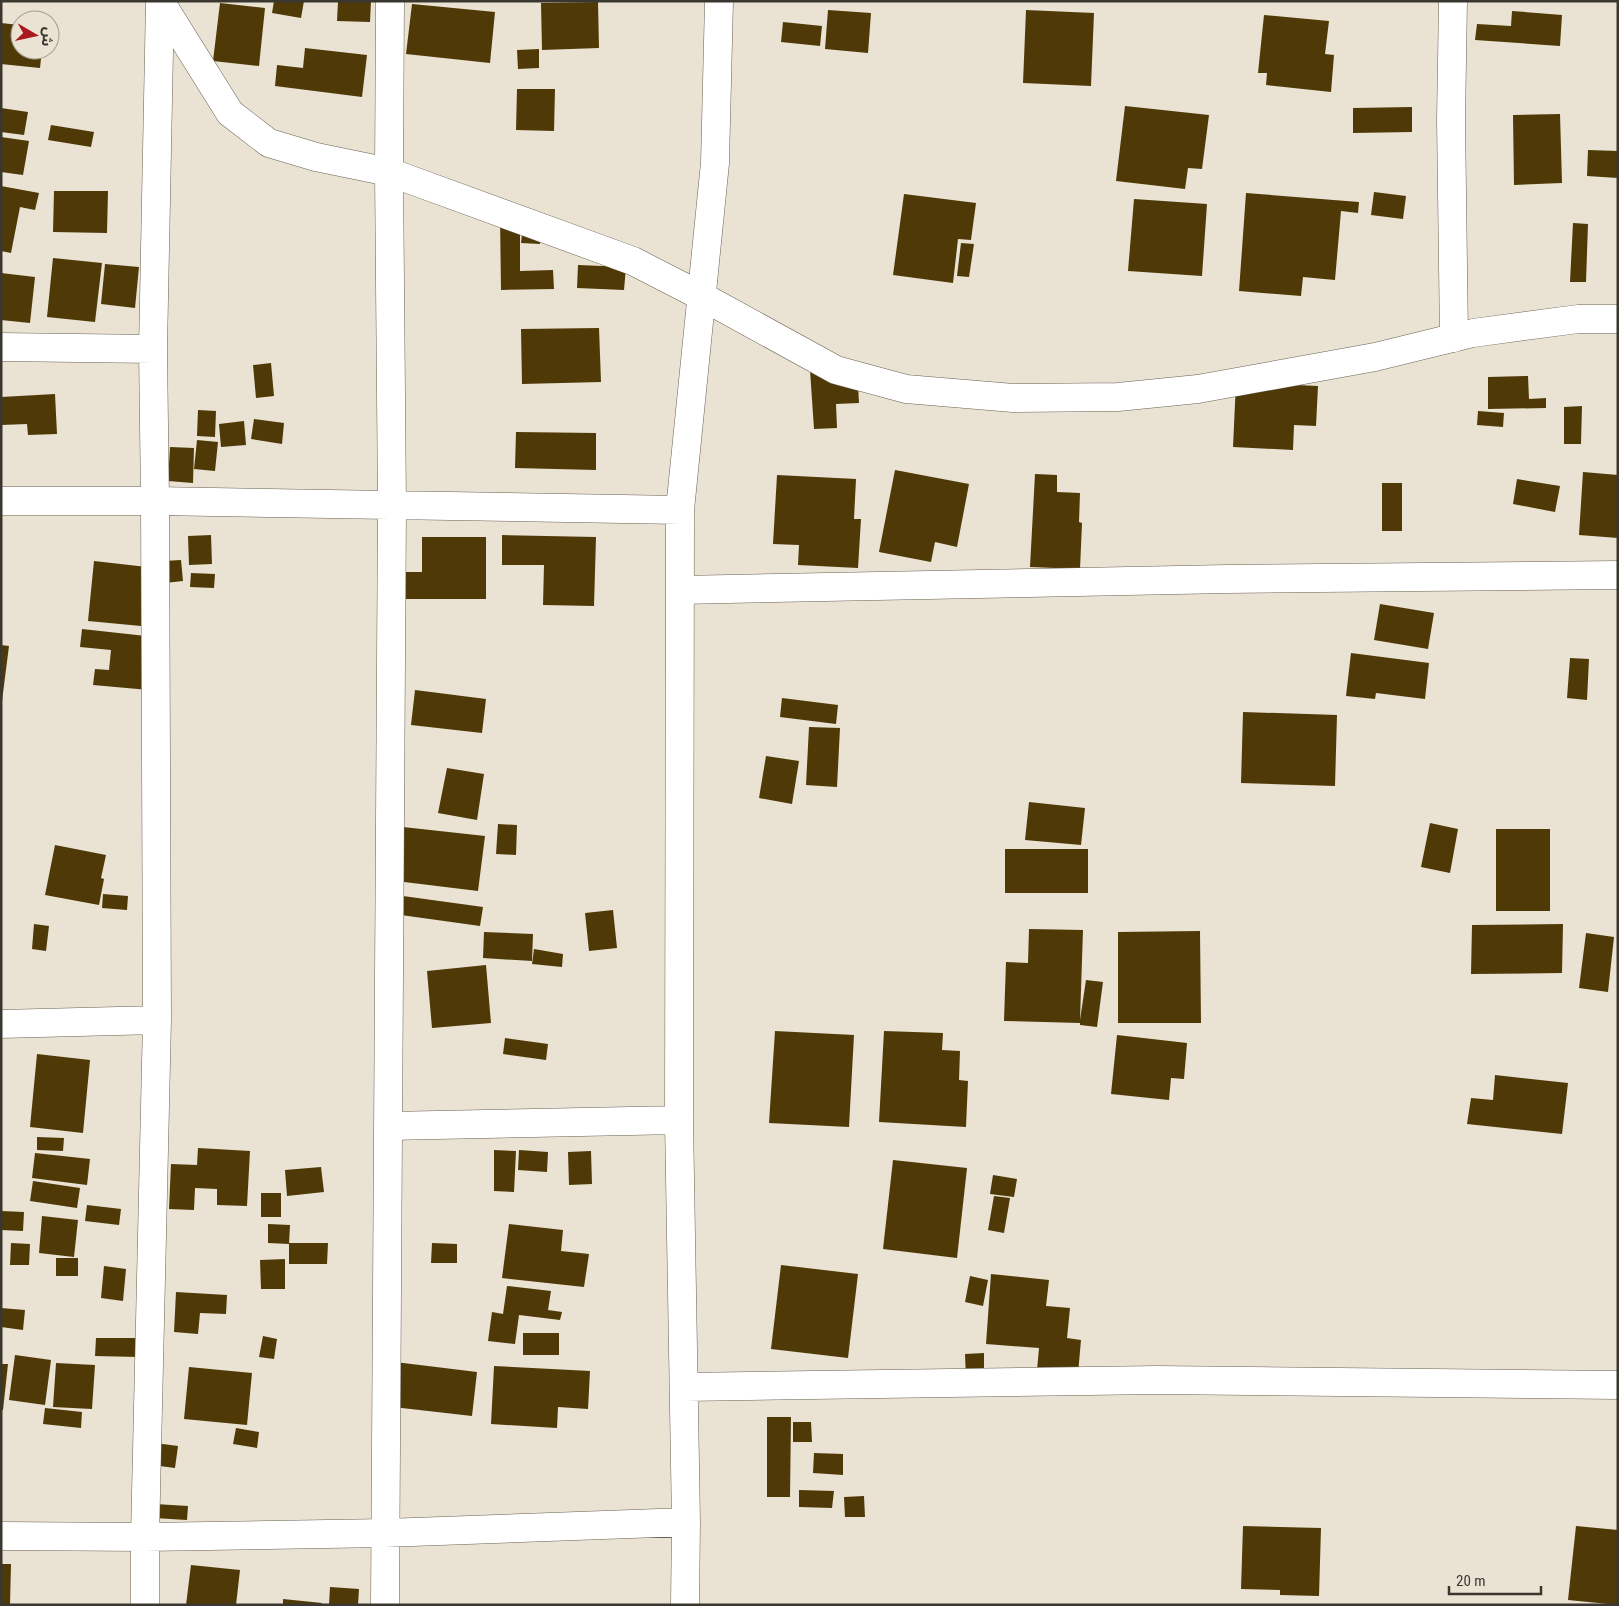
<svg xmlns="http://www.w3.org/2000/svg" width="1619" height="1606" font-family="'Roboto Condensed','Noto Sans Arabic',sans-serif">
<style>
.building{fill:#4f3a07}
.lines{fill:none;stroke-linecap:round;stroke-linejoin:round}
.minor-casing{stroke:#696254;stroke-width:29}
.minor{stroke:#fff;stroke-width:28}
</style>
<rect width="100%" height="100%" fill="#eae2d2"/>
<path class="building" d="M274 1H304L301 18 272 13Z
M338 1H371L370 22 337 21Z
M598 2 599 48 542 50 541 3Z
M220 3 265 8 259 66 213 61Z
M412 4 495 12 490 63 406 54Z
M828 10 871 13 868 53 825 49Z
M1026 10 1094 13 1091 86 1023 83Z
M1512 11 1562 15 1560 46 1475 40 1477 24 1511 26Z
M1264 15 1329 21 1325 54 1334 55 1331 92 1266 85 1267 73H1258Z
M783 22 822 26 820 46 781 42Z
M1 23 20 25V50H42L40 68 1 64Z
M305 48 367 55 362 97 275 86 277 65 303 68Z
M539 49V68L518 69 517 50Z
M517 89H555L554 131 516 130Z
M1125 106 1209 115 1202 169 1188 168 1185 189 1116 181Z
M1412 107V132L1353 133V108Z
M1 108 28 112 24 135 1 132Z
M1560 114 1562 183 1514 185 1513 115Z
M51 125 94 132 91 147 48 140Z
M1 137 29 141 23 175 1 172Z
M1588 150 1618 151V178L1587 176Z
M1 186 39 193 35 210 20 207 11 253 1 251Z
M54 191H108L107 233 53 232Z
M1374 192 1406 196 1403 219 1371 215Z
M1246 193 1359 202 1358 213 1341 211 1335 280 1303 277 1301 296 1239 291Z
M904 194 976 203 971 240 958 239 953 283 893 275Z
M1134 199 1207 204 1202 276 1128 271Z
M500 215H520V271L553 270 554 289 501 290Z
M524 217H542L540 244 521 243Z
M1573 223 1588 224 1586 282H1570Z
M961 243 974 244 969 277 957 276Z
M53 258 102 263 95 322 47 317Z
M105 264 139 267 135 308 101 304Z
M578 265 626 267 624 290 577 288Z
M1 273 35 277 30 323 1 320Z
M599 328 601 382 522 384 521 329Z
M271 363 274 396 256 398 253 365Z
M857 367 859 403 836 404 837 428 814 429 810 370Z
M1528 376 1529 399 1546 398V408L1488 409V377Z
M1236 382 1318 386 1316 426 1294 425 1293 450 1233 447Z
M55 394 57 434 28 435 27 424 1 425V397Z
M1582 406 1581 444H1564V407Z
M198 410 216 411 215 437 197 436Z
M1478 411 1504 413 1503 427 1477 425Z
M254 419 284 423 282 444 251 439Z
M244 421 246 445 221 447 219 424Z
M516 432 596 433V470L515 468Z
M197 440 218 442 215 471 194 469Z
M170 447 194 448 193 483 168 481Z
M895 470 969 484 957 547 935 542 931 562 879 552Z
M1583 472 1618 475V538L1579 535Z
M1035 474 1057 475V492L1080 493 1079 522 1082 523 1080 569 1030 567Z
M777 475 856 479 854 519H861L858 568 798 565 799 545 773 544Z
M1517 479 1560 486 1555 512 1513 504Z
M1382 483H1402V531H1382Z
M211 535 212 564 189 565 188 536Z
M502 535 596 537 594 606 543 605 544 565H502Z
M422 537H486V599H400L399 572H422Z
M181 560 183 581 165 583 163 561Z
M94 561 147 567 141 626 88 621Z
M191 573 215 574 214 588 190 587Z
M1380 604 1434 613 1428 649 1374 640Z
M82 629 155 637 149 690 93 685 95 669 109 670 111 650 80 647Z
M1 645 9 646 2 701H1Z
M1351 653 1429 663 1425 699 1376 693 1375 699 1346 696Z
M1570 658 1589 659 1587 700 1567 698Z
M415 690 486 699 482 733 411 725Z
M782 698 838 705 836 724 780 717Z
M1243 712 1337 715 1335 786 1241 783Z
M809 727 840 728 837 787 806 785Z
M766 756 799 761 792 804 759 798Z
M447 768 484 774 477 820 438 813Z
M1029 802 1085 808 1081 845 1025 840Z
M1430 823 1458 829 1450 873 1421 867Z
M498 824 517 825 516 855 496 854Z
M403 827 485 836 478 891 396 881Z
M1496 829H1550V911H1496Z
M55 845 106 855 101 878 104 879 99 905 45 895Z
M1005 849H1088V893H1005Z
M103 894 128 896 127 910 102 908Z
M403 896 483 907 480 926 401 915Z
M613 910 617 948 589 951 585 913Z
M34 924 49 926 46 951 32 949Z
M1563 924 1562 973 1471 974 1472 925Z
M1029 929 1083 930 1080 1020 1086 980 1103 982 1097 1027 1080 1025V1023L1004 1021 1006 962 1028 963Z
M1200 931 1201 1023H1118V932Z
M484 932 533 934 532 961 483 958Z
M1586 933 1614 937 1608 992 1579 988Z
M534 949 563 954 562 967 532 964Z
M486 965 491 1023 432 1028 427 971Z
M775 1031 854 1035 849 1127 769 1123Z
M884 1031 943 1033 942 1050 960 1051 959 1080 968 1081 966 1127 879 1122Z
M1117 1035 1187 1043 1184 1079 1171 1078 1169 1100 1111 1094Z
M505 1038 548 1044 546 1060 503 1054Z
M37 1054 90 1060 83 1133 30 1127Z
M1495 1075 1568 1083 1562 1134 1467 1124 1471 1098 1493 1100Z
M37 1137 64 1138 63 1151 37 1150Z
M198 1148 250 1151 247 1206 217 1205V1189L195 1188 194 1210 169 1209 171 1164 197 1165Z
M494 1150 516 1151 514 1192 494 1191Z
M519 1150 548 1152 547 1172 518 1170Z
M591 1151 592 1184 569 1185 568 1152Z
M35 1153 90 1159 87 1185 32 1178Z
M893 1160 967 1168 957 1258 883 1249Z
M321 1167 324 1192 287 1196 285 1170Z
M993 1175 1017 1179 1014 1197 990 1194Z
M33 1181 80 1188 77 1208 30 1201Z
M261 1193H281V1217H261Z
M994 1196 1010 1198 1004 1233 988 1230Z
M87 1205 121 1209 119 1225 85 1221Z
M1 1211 24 1212 23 1231 1 1230Z
M42 1216 78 1220 74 1257 39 1253Z
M268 1224 290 1225 289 1244 268 1243Z
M509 1224 563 1230 561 1251 589 1254 584 1287 502 1278Z
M11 1243 30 1244 29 1265H10Z
M289 1243H328L327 1264H289Z
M432 1243 457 1244V1263H431Z
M56 1258H78V1276H56Z
M285 1259V1289H261L260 1260Z
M781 1265 858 1274 848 1358 771 1349Z
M104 1266 126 1269 123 1301 101 1298Z
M991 1274 1049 1280 1046 1306 1070 1308 1067 1338 1081 1340 1078 1374 1037 1370 1039 1348 986 1344Z
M970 1276 988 1280 983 1306 965 1302Z
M507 1286 551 1291 548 1310 562 1312 560 1320 519 1315 515 1344 488 1341 492 1312 503 1314Z
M176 1292 227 1295 226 1314 200 1313 198 1334 174 1332Z
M1 1308 25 1310 23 1330 1 1327Z
M523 1333H559V1355H523Z
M263 1336 277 1339 274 1359 259 1357Z
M96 1338H139L138 1357 95 1356Z
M984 1353V1379H966L965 1354Z
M15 1355 51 1360 45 1405 9 1400Z
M395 1362 477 1372 472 1416 393 1407Z
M56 1363 95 1365 92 1409 53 1407Z
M1 1364H8L3 1410H1Z
M494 1366 590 1371 588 1409 558 1407 557 1428 491 1424Z
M189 1367 252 1373 247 1425 184 1419Z
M45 1408 82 1412 81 1428 43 1424Z
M767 1417H791L790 1497H767Z
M793 1422H811L812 1442H793Z
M236 1428 259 1432 257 1448 233 1444Z
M155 1443 178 1446 175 1468 152 1465Z
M814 1453 843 1454V1475L813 1473Z
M799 1490 834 1491 832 1508 799 1507Z
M864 1496 865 1517H845L844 1497Z
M155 1504 188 1506 187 1520 154 1518Z
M1243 1526 1321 1528 1319 1596 1280 1595V1590L1241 1589Z
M1576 1526 1618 1530V1605L1568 1600Z
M1 1564H11L10 1605H1Z
M191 1565 240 1570 236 1605H186Z
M330 1587 359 1589 358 1605H329Z
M283 1599 322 1603 321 1605H283Z"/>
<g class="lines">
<g class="minor-casing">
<path id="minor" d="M160 1 230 113 269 143 316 157 389 172 633 261 703 297 836 370 906 389 1013 398 1118 397 1198 389 1375 357 1473 333 1578 319H1618
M1453 1 1451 120 1454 338
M1 347 153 349
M1 501H155L680 510
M680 590 1227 579 1618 575
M1 1024 157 1020
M388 1126 679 1120
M685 1387 1158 1380 1618 1385
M1 1536 145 1537 385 1533 686 1522
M145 1605V1537L157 1020 155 501 153 349 160 1
M385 1605 392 506 389 172 390 1
M685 1605 686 1522 679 1120 680 510 715 163 719 1"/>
</g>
<use href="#minor" class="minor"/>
</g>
<rect width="1619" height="1606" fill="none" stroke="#3a3630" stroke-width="5"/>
<g transform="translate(35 35) rotate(99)"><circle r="24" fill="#eae2d2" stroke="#a49d91"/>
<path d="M0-4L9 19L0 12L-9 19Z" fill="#ab1820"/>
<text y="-8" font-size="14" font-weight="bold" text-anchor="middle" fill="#3a3630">ش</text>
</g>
<path d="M1449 1586v8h92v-8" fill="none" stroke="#3a3630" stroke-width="2.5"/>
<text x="1456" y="1586" font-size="15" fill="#3a3630" stroke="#eae2d2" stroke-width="4" paint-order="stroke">20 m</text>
</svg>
